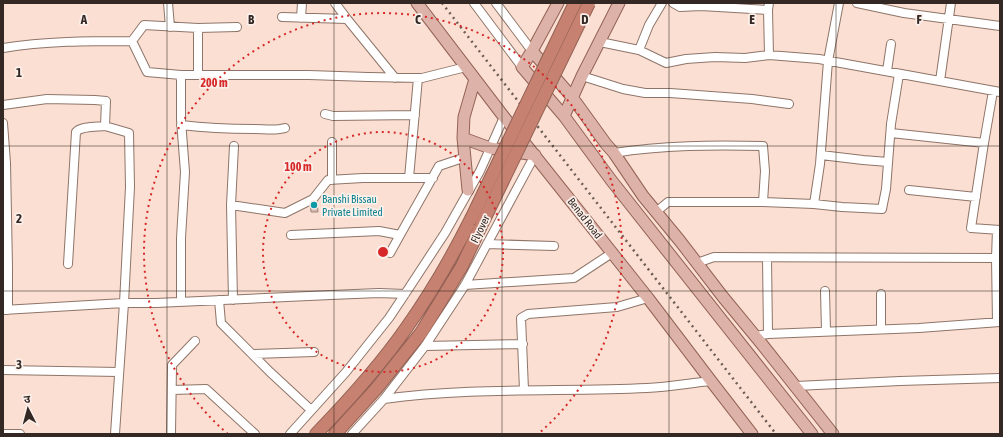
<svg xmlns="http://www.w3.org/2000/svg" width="1003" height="437" font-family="'Asap Condensed','Noto Sans Devanagari',sans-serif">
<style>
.building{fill:#d5b9ae;stroke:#a1877c}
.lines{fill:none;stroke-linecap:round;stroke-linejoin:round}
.minor-casing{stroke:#8e7569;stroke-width:10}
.major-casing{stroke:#936255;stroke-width:13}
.highway-casing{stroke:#936255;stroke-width:14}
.minor{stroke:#fff;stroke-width:8}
.major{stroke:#ddb3a9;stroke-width:11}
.highway{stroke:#c78170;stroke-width:12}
.rail{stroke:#6c5c55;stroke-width:2.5;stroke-dasharray:2 4;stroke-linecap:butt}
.highway-bridge-casing{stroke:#936255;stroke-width:14;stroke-linecap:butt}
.highway-bridge{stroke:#c78170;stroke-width:12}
.grid{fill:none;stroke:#332823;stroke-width:1;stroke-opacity:0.55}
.ring{fill:none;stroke:#d62828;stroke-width:2;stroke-dasharray:2 4}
.culture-dot{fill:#0f9aa8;stroke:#fcf0eb;stroke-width:1.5}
.labels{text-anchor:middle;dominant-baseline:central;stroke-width:3.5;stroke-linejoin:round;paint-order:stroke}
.culture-label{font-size:11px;fill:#0d838f;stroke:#fcf0eb;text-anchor:start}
.street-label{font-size:11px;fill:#332823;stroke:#fcf0eb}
.grid-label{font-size:13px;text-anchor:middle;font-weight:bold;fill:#332823;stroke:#fcf0eb;stroke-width:3.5;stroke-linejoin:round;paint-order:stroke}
.centre{fill:#d62828;stroke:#fcf0eb;stroke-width:2}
.ring-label{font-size:12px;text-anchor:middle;font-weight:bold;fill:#d62828;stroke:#fcf0eb;stroke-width:3.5;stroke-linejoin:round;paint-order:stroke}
</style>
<rect width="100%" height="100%" fill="#fbdfd2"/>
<path class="building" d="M310 202H317L318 212H311Z"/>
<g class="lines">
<g class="minor-casing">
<path id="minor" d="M168 3 170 27
M335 3 347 19
M474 3 522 67
M496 3 532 51
M673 3 680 7 701 6 768 10
M769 3 768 10 769 55 819 59 1000 92
M857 3 904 13 1000 26
M282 17 347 19 395 78
M301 18 302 3
M198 28 237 27
M132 41 144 25 198 28V75
M600 42 639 50 666 63 686 59 715 57 745 58 769 55
M3 48C45 41 89 41 132 41L147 72 181 75H309L368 77 422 78 466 67
M639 50 649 25 662 3
M887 71 891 44
M582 76 623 89 645 93H670L752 99 789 104
M940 81 951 3
M3 105 47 99 95 100 106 101 105 126 129 133 130 187 124 303 115 434
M325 114 333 116 415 115
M3 123 6 163 8 267
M181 125C206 128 230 129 254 129 264 129 276 131 285 128
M891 133 984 143 993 91
M332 142V180
M984 143 971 228 1000 230
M614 153C663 145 713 145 763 146L765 171 763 202H668L656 212
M821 155 863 160 888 162
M409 178 418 78
M909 190 976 197
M763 202 814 204 820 164 828 61 839 3
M814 204 842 207 882 209 886 189 891 124 899 74
M231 205 234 146
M291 235 379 231 400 235 439 166 466 157
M487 244 554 246
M390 253 400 235
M767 258 768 334
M996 258 997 322
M697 263 714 257 996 258 997 230
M68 264 76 132C81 126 97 127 105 126
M4 267H8V310
M465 285 574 278 612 253
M825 291 826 331
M881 294V329
M219 300 221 323 270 372 311 410
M233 300 231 205 285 213 313 199 328 180 363 178H433
M181 302V238L185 172 181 120V75
M3 310 124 303H156L331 295 379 293 405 294
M755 336 768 334 919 328 1000 322
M425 346 523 344
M253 354 314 352
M3 370 119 372
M796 386 900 381 1000 378
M172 390 206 389 255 434
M524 390 521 318 528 314 617 307 648 298
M384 399C471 387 560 392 647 388 669 387 690 383 711 381
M3 434H20
M171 434 172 365 195 341
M290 434 346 372 389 318 405 294 445 233 480 171 504 117
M352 434 384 399 425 346 465 285 535 155"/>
</g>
<g class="major-casing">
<path id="major" d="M417 3 504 117 648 298 711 381 752 434
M558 3 532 51 522 67 564 116 611 180 812 434
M532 51 572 97 606 144 614 153 643 196 680 241 723 297 761 343 833 434
M564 116 582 76 619 3
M463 138 490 148 535 155
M468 190 463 138 464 117 475 79"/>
</g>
<g class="highway-casing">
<path id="highway" d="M316 434C348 401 380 366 407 327 431 293 452 257 471 219
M335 434 376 389 421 333 445 294 462 266 480 228"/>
</g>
<use href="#minor" class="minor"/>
<use href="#major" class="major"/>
<use href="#highway" class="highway"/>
<path class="rail" d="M442 3 776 434"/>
<g class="highway-bridge-casing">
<path id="highway-bridge" d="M471 219 575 3
M480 228 589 3"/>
</g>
<use href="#highway-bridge" class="highway-bridge"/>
</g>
<path class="grid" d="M167 3V434M334 3V434M502 3V434M669 3V434M836 3V434M3 146H1000M3 291H1000"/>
<g class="ring">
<circle cx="383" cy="252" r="120"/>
<path d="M228 434A239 239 0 1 1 538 434"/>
</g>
<circle class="culture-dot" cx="314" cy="205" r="4"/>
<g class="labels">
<g class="culture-label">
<text x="322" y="199">Banshi Bissau<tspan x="322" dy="13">Private Limited</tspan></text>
</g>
<g class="street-label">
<text transform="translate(585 218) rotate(52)">Benad Road</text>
<text transform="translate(480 229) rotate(-64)">Flyover</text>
</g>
</g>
<g class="grid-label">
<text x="84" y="24">A</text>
<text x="251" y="24">B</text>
<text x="418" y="24">C</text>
<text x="585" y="24">D</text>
<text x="752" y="24">E</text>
<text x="919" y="24">F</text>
<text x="19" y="77">1</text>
<text x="19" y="223">2</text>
<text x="19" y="369">3</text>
</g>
<circle cx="383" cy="252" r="6" class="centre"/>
<g class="ring-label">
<text x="214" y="87">200 m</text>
<text x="298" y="171">100 m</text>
</g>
<rect width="1003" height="437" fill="none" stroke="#332823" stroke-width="8"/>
<g transform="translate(28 409) rotate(354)" stroke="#fcf0eb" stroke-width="3" paint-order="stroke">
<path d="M0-3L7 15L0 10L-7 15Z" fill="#332823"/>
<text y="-6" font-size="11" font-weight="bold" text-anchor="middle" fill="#332823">उ</text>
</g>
</svg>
